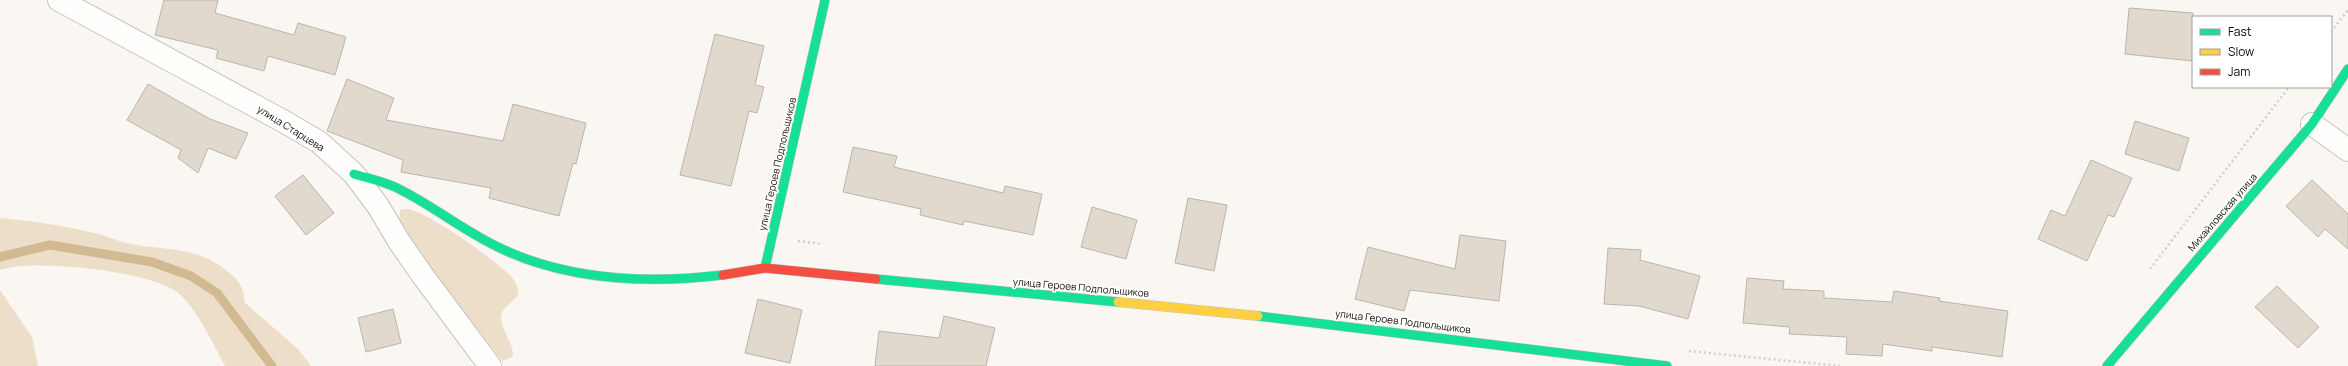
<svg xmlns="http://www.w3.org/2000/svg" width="2348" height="366" font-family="Manrope,sans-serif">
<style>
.green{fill:#eddec9}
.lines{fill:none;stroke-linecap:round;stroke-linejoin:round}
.stream{stroke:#d1b992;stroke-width:9}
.building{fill:#e1d9cd;stroke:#b9b5af}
.street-casing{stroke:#c7c3bd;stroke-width:24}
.fast-casing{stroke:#c7c3bd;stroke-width:10}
.slow-casing{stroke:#c7c3bd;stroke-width:10}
.jam-casing{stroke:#c7c3bd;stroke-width:10}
.path{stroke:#d0d0ce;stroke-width:2.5;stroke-dasharray:2 3;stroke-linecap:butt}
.street{stroke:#fefefd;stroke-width:22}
.fast{stroke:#16e098;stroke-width:9}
.slow{stroke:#ffcf43;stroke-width:9}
.jam{stroke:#f24e42;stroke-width:9}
.labels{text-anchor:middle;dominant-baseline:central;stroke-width:3.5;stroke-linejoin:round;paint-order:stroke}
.street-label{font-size:10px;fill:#0f0b05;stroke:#fff}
</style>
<rect width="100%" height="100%" fill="#faf6f2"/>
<path class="green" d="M408 209C429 213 498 261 513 279 517 284 518 290 518 296 514 300 508 304 504 309 494 323 514 341 513 356L503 361 500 358 404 234 399 222 400 210Z
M0 218C32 221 63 225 94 233 105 235 115 240 126 243 166 252 198 244 232 275 240 283 245 290 244 302L298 349 311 366H225C213 344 197 308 177 292 150 271 33 258 0 270Z
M0 290 32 337 38 366H0Z"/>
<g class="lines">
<path class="stream" d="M0 257 50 245 152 262 191 276 217 293 272 366"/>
</g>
<path class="building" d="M164 0H218L215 13 294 35 298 23 346 37 335 75 268 56 264 71 216 58 218 50 155 35Z
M2129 8 2193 13V61L2125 54Z
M715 34 764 46 755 85 764 87 757 113 749 111 731 186 680 175Z
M347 79 394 98 386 120 503 141 513 104 586 123 576 164 573 163 559 216 489 198 491 188 401 172 403 160 327 131Z
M148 84 210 119 248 133 236 159 208 148 198 173 178 158 181 150 127 120Z
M2135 121 2189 138 2179 171 2125 154Z
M853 147 897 156 894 167 1003 193 1005 186 1042 194 1033 235 964 221 963 225 920 215 921 209 843 192Z
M2091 160 2132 178 2114 217 2108 215 2087 261 2038 239 2051 210 2065 216Z
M303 175 334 213 306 235 275 196Z
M2312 180 2348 214V249L2325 229 2318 237 2286 206Z
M1188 198 1227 205 1214 271 1175 263Z
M1092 207 1137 220 1126 259 1081 247Z
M1460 235 1506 241 1499 301 1410 290 1404 311 1355 299 1368 247 1455 269Z
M1608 248 1641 250 1640 260 1700 276 1688 319 1639 306 1604 304Z
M1747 278 1784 281 1783 289 1824 291V298L1892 302 1894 291 1940 298 1939 301 2008 311 2002 357 1932 347V351L1883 344 1882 356 1846 354 1847 337 1789 334 1790 327 1743 323Z
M2277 286 2319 327 2298 348 2255 307Z
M758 299 802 310 790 363 745 353Z
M393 309 401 343 366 352 358 318Z
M944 316 995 328 986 366H875L879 331 939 338Z"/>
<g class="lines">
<g class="street-casing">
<path id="street" d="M59 0 283 121 319 142 354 174 378 206 400 243 423 276 490 366
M2312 124 2348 150"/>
</g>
<g class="fast-casing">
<path id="fast" d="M354 174C367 178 382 181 395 187 429 203 458 227 492 244 563 281 646 284 723 275
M765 268 825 0
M876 279 1118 302
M1258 316 1667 366
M2107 366 2312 124 2348 69"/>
</g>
<g class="slow-casing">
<path id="slow" d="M1118 302 1258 316"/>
</g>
<g class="jam-casing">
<path id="jam" d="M723 275 765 268 876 279"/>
</g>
<path class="path" d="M2331 32 2348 10
M798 241 823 244
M2150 269 2289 87
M1689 351 1840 366"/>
<use href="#street" class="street"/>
<use href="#fast" class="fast"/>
<use href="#slow" class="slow"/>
<use href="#jam" class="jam"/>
</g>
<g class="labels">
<g class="street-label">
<text transform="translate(291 128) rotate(32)">улица Старцева</text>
<text transform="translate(777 164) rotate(-77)">улица Героев Подпольщиков</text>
<text transform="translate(2222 212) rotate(-49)">Михайловская улица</text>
<text transform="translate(1081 287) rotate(5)">улица Героев Подпольщиков</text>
<text transform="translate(1403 321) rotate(7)">улица Героев Подпольщиков</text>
</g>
</g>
<rect x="2192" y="16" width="140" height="72" fill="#ffffff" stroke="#9f9d9b"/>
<rect x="2200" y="29" width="20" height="6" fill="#16e098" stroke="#9f9d9b"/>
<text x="2228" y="36" font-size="12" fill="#0f0b05">Fast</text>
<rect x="2200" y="49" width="20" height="6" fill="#ffcf43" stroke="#9f9d9b"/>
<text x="2228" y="56" font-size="12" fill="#0f0b05">Slow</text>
<rect x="2200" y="69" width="20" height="6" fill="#f24e42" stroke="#9f9d9b"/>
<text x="2228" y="76" font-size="12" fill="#0f0b05">Jam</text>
</svg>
